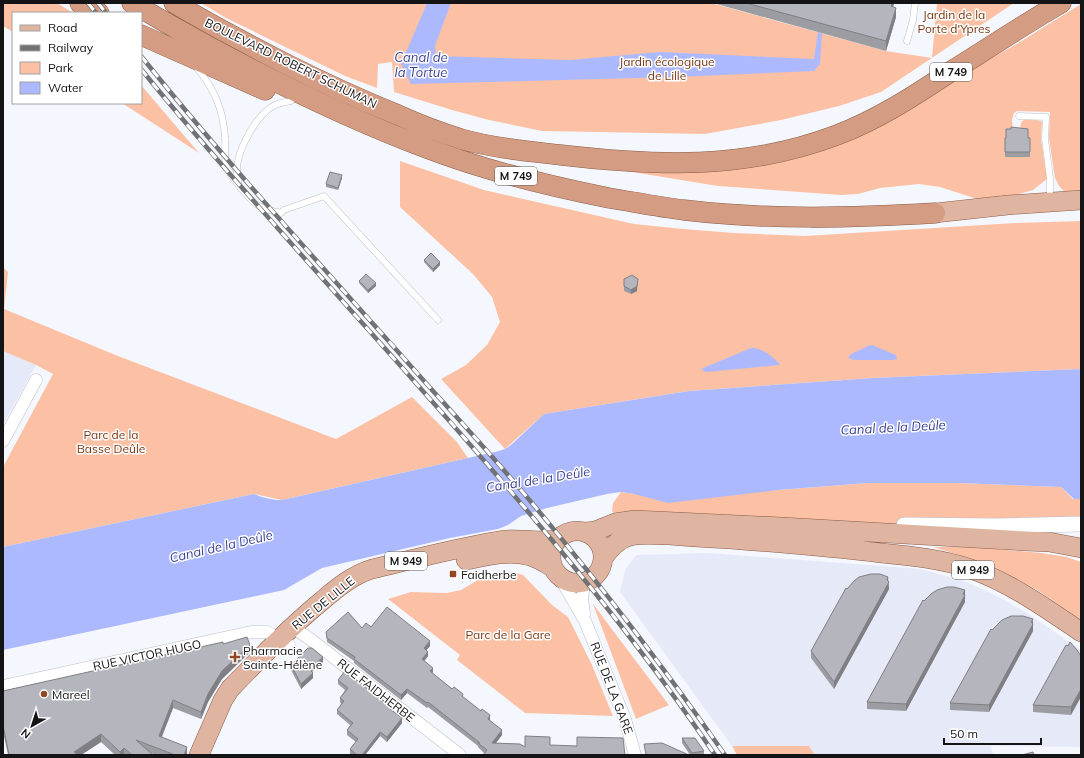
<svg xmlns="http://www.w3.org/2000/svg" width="1084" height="758" font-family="Mulish,sans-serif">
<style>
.built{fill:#e6e9f8}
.green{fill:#fcc1a5}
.water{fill:#adb9fe}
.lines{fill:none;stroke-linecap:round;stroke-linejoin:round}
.service-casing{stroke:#bebfc7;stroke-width:7}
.minor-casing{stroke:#bebfc7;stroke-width:13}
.tertiary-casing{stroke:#bebfc7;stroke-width:16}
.primary-casing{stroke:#8a5d48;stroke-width:20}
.trunk-casing{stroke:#8a5d48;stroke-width:21}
.service{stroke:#fff;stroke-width:6}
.minor{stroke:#fff;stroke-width:12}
.tertiary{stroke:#fff;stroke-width:15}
.primary{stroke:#dfb5a1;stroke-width:19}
.trunk{stroke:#d49c82;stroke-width:20}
.rail-casing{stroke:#717276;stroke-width:4.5}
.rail{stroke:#fff;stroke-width:3;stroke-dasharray:9;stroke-linecap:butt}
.wall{fill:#9c9da3}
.shaded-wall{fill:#7f7f84}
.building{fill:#b5b6bd;stroke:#7f7f84}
.poi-dot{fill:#904923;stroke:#fff;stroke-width:1.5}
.labels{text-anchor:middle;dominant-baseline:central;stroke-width:3;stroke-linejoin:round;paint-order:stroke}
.shield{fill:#fff;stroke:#5a5a5d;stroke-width:1}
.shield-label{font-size:11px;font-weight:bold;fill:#141417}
.park-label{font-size:12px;fill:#7a3812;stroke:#fff}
.street-label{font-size:12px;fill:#141417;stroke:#fff}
.poi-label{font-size:12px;fill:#141417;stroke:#fff;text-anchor:start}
.water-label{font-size:13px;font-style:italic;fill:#3d4393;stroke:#fff}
</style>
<rect width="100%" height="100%" fill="#f5f7fe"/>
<path class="built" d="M3 351 36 365 3 425Z
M709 553 921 569 964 581 997 596 1027 613 1081 650V747L991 746 993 755H815L809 746H732L620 592 625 570 636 555Z"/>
<path class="green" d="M3 3H57L73 13H13V32L3 26Z
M201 3H711L886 51 932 58 937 3H1014L881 92 839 106 781 120 705 134 542 131 489 120 452 110 394 92 392 62 378 64 377 88 345 76 226 18Z
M1081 4V192H1065L1059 186 1055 178 1049 138 1050 112 1017 111 1014 113 1012 119 1013 132H1020C1021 122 1020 119 1031 120 1036 120 1038 120 1042 122L1041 139 1047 179 1033 190 1013 196 977 199 940 187 919 184 880 188 858 194 841 195 718 186 626 171 771 162 956 78 1020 42Z
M141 85 199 153 122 103H141Z
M400 161 484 190 634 224 683 229 734 233 805 236 1015 223 1081 221V369L873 378 689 391 544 414 505 449 441 379 466 365 487 345 500 322 492 297 473 274 400 207Z
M3 267 8 272 4 309 118 356 336 439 412 397 457 442 468 458 282 500 254 494 3 547V467L53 374 36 365 3 351Z
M868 483H957L1061 487 1073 499H1081V524L897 525 616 516 612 511 613 503 621 492 634 494 778 490Z
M933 547H974L1041 553 1067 557 1081 562V620L1037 590 988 564Z
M513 572 523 575 552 605 568 617 592 665 613 716 525 713 457 660 460 655 388 599 411 592 447 593 461 590 488 574Z
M593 604 669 705 636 719Z
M732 746H809L815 755H737Z"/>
<path class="water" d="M427 3H451L435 46 436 56 569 60 660 52 814 59 818 32 822 34 820 64 814 71 676 77 411 84 401 64Z
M870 345H872L896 355 897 359 894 360H854L848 358 851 354Z
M751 348C762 347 772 357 780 364L779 365 706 372 701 369Z
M1081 369V499H1074L1061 487 957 483H868L778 490 668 503 634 494 621 492 607 494 547 508 521 516 508 525 498 529 450 538 322 568 284 590 3 650V547L254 494C264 498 272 500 282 500L499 451 505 449 511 445 544 414 689 391 873 378Z"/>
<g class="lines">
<g class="service-casing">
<path id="service" d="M907 41 913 20 915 3
M196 67C214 88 223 109 225 137 226 146 224 156 226 165 227 171 235 180 239 186 238 180 237 175 237 170 237 150 256 116 273 106 278 103 285 102 291 101
M1019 116 1046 117 1045 139 1050 178V201
M239 186C254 204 256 208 281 213L284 210 324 196 438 320"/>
</g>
<g class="minor-casing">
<path id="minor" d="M3 441 36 380
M559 576 585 621 625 719 635 755
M584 614 582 599 584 582
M292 627 310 639 460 755
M3 686 251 632H267L289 645"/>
</g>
<g class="tertiary-casing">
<path id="tertiary" d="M904 525 997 526 1081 524"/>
</g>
<g class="primary-casing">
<path id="primary" d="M935 213 1008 205 1081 200
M551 557a26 26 0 1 1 52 0a26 26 0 1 1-52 0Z
M586 532 595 531 615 523 635 520 781 527 1025 541 1049 542 1081 548
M603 558C610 548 618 539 630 536 643 533 657 535 670 535 690 537 710 538 730 539 781 543 831 547 881 553 912 556 942 559 971 569 1011 583 1047 609 1081 632
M466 560C487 556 509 550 530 556 538 558 545 563 552 567
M199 755 223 700 230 689C260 658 290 627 323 600 338 587 353 575 372 569 414 559 456 548 498 541 517 537 537 543 556 540"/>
</g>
<g class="trunk-casing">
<path id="trunk" d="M80 3 99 13
M132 3C227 59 326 110 429 149 487 171 548 186 609 198 634 202 659 207 684 210 768 220 851 218 935 213
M174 3C211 25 249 45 288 65 324 83 361 100 398 115 418 124 439 132 461 139 493 148 527 151 561 155 656 166 745 170 837 135 877 120 914 96 950 72 987 49 1023 25 1061 3
M141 35 184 54 265 90"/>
</g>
<use href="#service" class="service"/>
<use href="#minor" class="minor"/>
<use href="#tertiary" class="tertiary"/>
<use href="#primary" class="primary"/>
<use href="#trunk" class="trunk"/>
<g class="rail-casing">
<path id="rail" d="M88 3 96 13
M98 3 106 13
M141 56C234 172 335 280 433 391 463 424 492 456 521 490 593 575 661 663 725 755
M141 69C194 135 250 197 306 260 448 420 595 577 715 755"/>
</g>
<use href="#rail" class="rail"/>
</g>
<path class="wall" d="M713 3H894L893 7 896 17 886 51Z
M1005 138H1030V157H1005Z
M342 178 338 190 326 187V184Z
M424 260 440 265 433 272 424 262Z
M624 279 637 291 631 294 624 291Z
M359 281 376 286 368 293 359 283Z
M888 581 889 589 834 689 811 658V651Z
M965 590V602L906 711 867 709V702L924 601Z
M1033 623V631L989 712 950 710V703Z
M362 628 430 646 426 650 428 656 424 661 433 672 432 673 463 697 490 720V721L502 735 496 743 525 747 550 745 625 755 484 753 478 747V746L428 707 427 708 407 693 401 700 354 663V661L327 642 326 632Z
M223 644 250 652 222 679 208 702 201 719 173 708 162 737 187 754V755H155L151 753 153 755H115L101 742 81 755H8L3 732V691Z
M1077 650 1071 715 1033 712V705Z
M323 662 312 672 313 678 301 689 291 670V665Z
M338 680 392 711 402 723 387 742 380 736 365 755H351L350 754V749L356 742 347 735V730L350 725 337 714V710L341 704 340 702V698L345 690 338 684Z
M682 738 704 751V755H690L682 743Z"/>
<path class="shaded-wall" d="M892 3H894L891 16V6Z
M896 8V17L886 51V41Z
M342 175V178L338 190V188Z
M440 262V265L433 272V269Z
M638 279 637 291 631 294V290Z
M376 283V286L368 293V290Z
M888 577 889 589 834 689V682Z
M965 590V602L906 711V704Z
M1033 619V631L989 712V705Z
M430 641V646L424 653V648Z
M250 645V652L222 679 208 702 201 719V712L208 694 222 671Z
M428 652V656L422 664V659Z
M323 657V662L309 674V669Z
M433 668V672L430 676V671Z
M313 673V678L301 689V684Z
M407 689V693L401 700V695Z
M1081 689V697L1071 715V707Z
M173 700V708L159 743V736Z
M490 715V720L488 724V719Z
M402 718V723L387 742V737Z
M502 730V735L492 748V743Z
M380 732V736L365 755H362Z
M101 734V742L81 755H74V752Z
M187 747V754L184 755Z
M124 748V755H120V752Z"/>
<path class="building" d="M746 3H892L891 6 896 8 886 41Z
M1011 127 1028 129V138H1030V152H1005V138H1006V129H1011Z
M330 172 342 175 338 188 326 184Z
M431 253 440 262 433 269 424 260Z
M366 274 376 283 368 290 359 281Z
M632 275 638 279 637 286 631 290 624 286V279Z
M871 574H880L888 577 887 580 889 582 834 682 811 651 846 588 847 589 854 581 859 577Z
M947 587H954L965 590 963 594 965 595 906 704 867 702 923 600 924 601 931 594 937 590Z
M387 607 430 641 424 648 428 652 422 659 433 668 430 671 452 689 454 687 463 694 462 696 481 711 482 709 490 715 488 719 502 730 492 743 520 744 525 747V736L550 737V745L577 746V737L623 738 625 755H483L487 750 478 743H480L428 702 427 703 407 689 401 695 354 659 355 657 327 638 326 632 348 612 362 628 366 623 371 627Z
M1011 616H1023L1033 619 1031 622 1033 624 989 705 950 703 991 629 992 630 1002 620Z
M247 637 250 645 222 671 208 694 201 712 173 700 159 736 187 747 184 755H175L136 740 153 755H132L124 748 120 752 101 734 74 752 78 755H9L3 725V691L223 642V644Z
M1070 642 1077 650 1081 656V689L1071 707 1033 705 1066 645 1068 646Z
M308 648H312L323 657 309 669 313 673 301 684 291 665Z
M345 671 392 707 390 709 402 718 387 737 380 732 362 755H357L350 749 358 739 347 730 353 723 337 710 344 701 340 698 348 688 338 680Z
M682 738H695L704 751 692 753Z
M662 743 689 755H646L644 744Z
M1033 752 1034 755H1022Z"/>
<g class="poi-dot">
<rect x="449" y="570" width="8" height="8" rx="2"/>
<path d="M233 651h4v4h4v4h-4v4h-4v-4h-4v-4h4z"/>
<circle cx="44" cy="694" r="4"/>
</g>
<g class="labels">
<g class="shield">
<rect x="930" y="63" width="42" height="18" rx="3"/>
<rect x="495" y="167" width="42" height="18" rx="3"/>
<rect x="385" y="552" width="42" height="18" rx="3"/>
<rect x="952" y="561" width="42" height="18" rx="3"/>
</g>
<g class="shield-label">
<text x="951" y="72">M 749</text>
<text x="516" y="176">M 749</text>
<text x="406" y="561">M 949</text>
<text x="973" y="570">M 949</text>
</g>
<g class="park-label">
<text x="954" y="14">Jardin de la<tspan x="954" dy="14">Porte d'Ypres</tspan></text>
<text x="667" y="61">Jardin écologique<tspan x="667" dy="14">de Lille</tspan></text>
<text x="111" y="434">Parc de la<tspan x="111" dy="14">Basse Deûle</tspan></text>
<text x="508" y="634">Parc de la Gare</text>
</g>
<g class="street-label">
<text transform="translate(291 63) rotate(26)">BOULEVARD ROBERT SCHUMAN</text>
<text transform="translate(323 603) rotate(-39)">RUE DE LILLE</text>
<text transform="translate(147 655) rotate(-12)">RUE VICTOR HUGO</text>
<text transform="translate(612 688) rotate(69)">RUE DE LA GARE</text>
<text transform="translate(376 690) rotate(38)">RUE FAIDHERBE</text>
</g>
<g class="poi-label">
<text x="461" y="574">Faidherbe</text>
<text x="243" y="650">Pharmacie<tspan x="243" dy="14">Sainte-Hélène</tspan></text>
<text x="52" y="694">Mareel</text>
</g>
<g class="water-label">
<text x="421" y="57">Canal de<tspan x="421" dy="15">la Tortue</tspan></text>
<text transform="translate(893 427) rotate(-3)">Canal de la Deûle</text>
<text transform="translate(538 479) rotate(-9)">Canal de la Deûle</text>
<text transform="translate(221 546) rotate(-13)">Canal de la Deûle</text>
</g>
</g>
<rect width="1084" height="758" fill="none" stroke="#141417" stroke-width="8"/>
<rect x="12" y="12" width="130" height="92" fill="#ffffff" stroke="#a1a1a2"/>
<rect x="20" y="25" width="20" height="6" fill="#dfb5a1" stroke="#a1a1a2"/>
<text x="48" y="32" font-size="12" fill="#141417">Road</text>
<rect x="20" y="45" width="20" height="6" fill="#717276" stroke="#a1a1a2"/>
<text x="48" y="52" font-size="12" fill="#141417">Railway</text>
<rect x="20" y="62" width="20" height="12" fill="#fcc1a5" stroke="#a1a1a2"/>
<text x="48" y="72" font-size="12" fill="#141417">Park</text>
<rect x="20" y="82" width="20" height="12" fill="#adb9fe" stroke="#a1a1a2"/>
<text x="48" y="92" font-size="12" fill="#141417">Water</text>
<g transform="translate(32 726) rotate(219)" stroke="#ffffff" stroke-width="3" paint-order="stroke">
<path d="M0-3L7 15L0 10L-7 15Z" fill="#141417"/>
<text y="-6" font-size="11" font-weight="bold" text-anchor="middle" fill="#141417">N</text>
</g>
<path d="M944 738v6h97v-6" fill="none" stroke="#141417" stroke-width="2"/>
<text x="950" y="738" font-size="12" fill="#141417" stroke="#ffffff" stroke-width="3" paint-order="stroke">50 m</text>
</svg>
